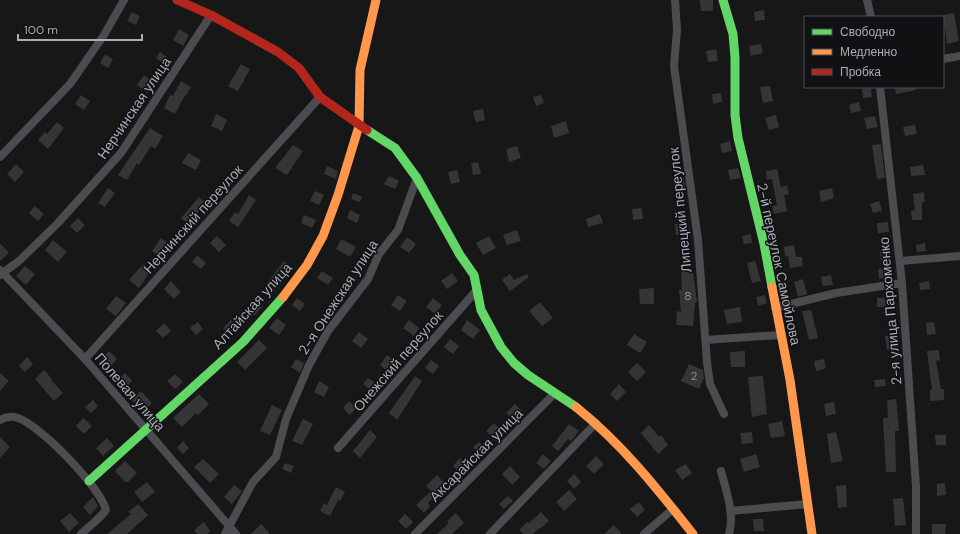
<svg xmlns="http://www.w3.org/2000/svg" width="960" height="534" font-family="'DM Sans',sans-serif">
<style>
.building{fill:#353536}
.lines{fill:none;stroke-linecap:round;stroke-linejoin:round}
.street{stroke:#4b4c50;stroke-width:8}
.fast{stroke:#63d668;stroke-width:9}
.slow{stroke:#ff974d;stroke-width:9}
.jam{stroke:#b3261e;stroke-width:9}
.labels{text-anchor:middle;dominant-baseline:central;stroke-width:3;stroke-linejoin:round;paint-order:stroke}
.number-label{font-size:12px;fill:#8b8f98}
.street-label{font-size:14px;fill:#a8adb8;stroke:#111113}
</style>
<rect width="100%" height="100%" fill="#171717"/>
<path class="building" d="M700 0H713V11H701Z
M764 10 765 20 755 21 754 12Z
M132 12 140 16 136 25 127 21Z
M954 13 959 41 947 44 943 15Z
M179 29 189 35 183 46 173 40Z
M761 44 763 53 751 56 749 46Z
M716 49 718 61 708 62 706 51Z
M160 52 169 59 165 65 156 58Z
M105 54 113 59 108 68 100 63Z
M241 64 250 69 238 91 228 86Z
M144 75 155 84 148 93 137 85Z
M181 81 191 87 186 96 185 95 175 114 164 108 170 95 173 96Z
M770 86 773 101 763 103 760 87Z
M895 87H915L916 90 896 94Z
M871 88 872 97 863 98 862 89Z
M721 93 722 102 713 104 712 94Z
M81 95 90 101 84 110 75 104Z
M541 95 544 103 536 106 533 97Z
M859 102 861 111 851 113 849 105Z
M483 109 485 120 476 122 473 111Z
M216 114 227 120 222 131 211 126Z
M776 115 779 127 769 130 765 118Z
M875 116 878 127 867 129 864 118Z
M566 121 569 133 554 138 551 126Z
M57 122 64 128 48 149 38 140 45 132 47 134Z
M915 125 917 134 905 136 903 127Z
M150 128 163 136 155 149 151 146 139 165 137 163 127 180 118 175Z
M730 141 732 151 722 153 720 144Z
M881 144 885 178 877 179 872 145Z
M293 145 303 151 287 175 275 168Z
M517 146 521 158 509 162 506 149Z
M188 153 201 160 196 170 182 163Z
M478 162 481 174 473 175 471 163Z
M16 164 24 172 15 182 7 174Z
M923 165 925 175 911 176 910 167Z
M327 166 338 171 336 179 324 174Z
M738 168 741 178 730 180 728 170Z
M777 169 781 187 787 185 789 194 784 195 787 211 774 214 772 206 777 205 772 179 767 180 766 171Z
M457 170 460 182 451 184 448 172Z
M389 176 399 181 395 189 384 184Z
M684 177 685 187H675V178Z
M108 188 115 193 105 207 98 203Z
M832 188 834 198 821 202 819 191Z
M315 191 324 195 319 205 310 201Z
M924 192 925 202H922V220H912L911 211 915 210 913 194Z
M353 193 362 197 360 202 351 199Z
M249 195 256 200 238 227 229 221 235 212 238 214Z
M199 197 207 204 197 213 199 214 191 226 181 218Z
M879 201 882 211 873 213 870 204Z
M35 206 44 214 38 221 29 213Z
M642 208 643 219 633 220 632 209Z
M350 210 360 215 357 223 347 218Z
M600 214 603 223 588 227 586 219Z
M304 215 316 220 312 228 301 223Z
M78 218 85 225 77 233 70 226Z
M888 222 889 232 878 233 877 223Z
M675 224H686L687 235H676Z
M517 230 521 241 507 245 503 235Z
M751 234 752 243 744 244 742 236Z
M217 236 226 245 219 252 210 243Z
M489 236 496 248 483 255 476 243Z
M407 237 416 244 409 253 400 247Z
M161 238 171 245 162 258 152 251Z
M341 239 356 247 350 257 336 249Z
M53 240 67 252 58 262 45 250Z
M0 243 9 253 0 261Z
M925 243 926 251 917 252 916 245Z
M794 245 796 257H802L803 266 790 268 788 256 785 257 784 247Z
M890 249 892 259 881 261 880 251Z
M197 255 206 263 201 269 192 262Z
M284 261 292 268 281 280 282 282 275 290 267 283Z
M755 261 761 281 752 283 747 263Z
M143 264 151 270 139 288 129 280Z
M25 266 35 274 26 285 16 276Z
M888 268 889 277 879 279 878 269Z
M322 271 333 278 328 285 317 278Z
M681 271H693L697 302 695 303 693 326 676 325 677 311 681 312 679 290H682Z
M452 273 458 281 447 289 441 281Z
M510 274 514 280 527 274 529 277 510 291 502 280Z
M831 275 833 285 823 286 821 277Z
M803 279 807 294 798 297 794 282Z
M171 281 181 292 174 299 164 289Z
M929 281 930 289 920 290 919 283Z
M654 288V304H640L639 289Z
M398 295 407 301 400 311 391 305Z
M765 295 767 303 758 306 756 297Z
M116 296 126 303 116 316 106 309Z
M297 298 305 304 300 311 292 305Z
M433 298 442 305 435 314 426 307Z
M877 298H885L886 307H877Z
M254 300 262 307 254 316 246 308Z
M540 302 553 318 542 326 529 311Z
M740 307 742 322 727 324 724 310Z
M811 310 818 338 809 340 802 311Z
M277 318 286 325 279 335 269 328Z
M231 320 238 327 230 335 223 328Z
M409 320 419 328 414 336 403 328Z
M467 320 480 330 473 339 461 330Z
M198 322 203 329 196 335 190 328Z
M934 322 936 334 927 335 926 323Z
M164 323 171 331 163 338 156 331Z
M359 332 368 339 361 348 352 341Z
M634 334 647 342 640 353 627 345Z
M895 335 897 348 887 350 885 336Z
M450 339 459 346 453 354 444 347Z
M259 340 267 348 245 370 237 362Z
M939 350 940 360 936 361 941 389H944V400L930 401V390H932L927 351Z
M109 351 117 359 110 367 102 358Z
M745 351V367H731L730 352Z
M387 355 396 361 388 372 380 365Z
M27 357 33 364 25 372 19 366Z
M296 359 304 363 300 373 291 367Z
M824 359 826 368 816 371 814 361Z
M431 360 439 366 433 374 425 368Z
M637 363 646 372 637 381 628 372Z
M689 364 703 370 704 378 699 389 681 381Z
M44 370 52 379 51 380 63 393 54 401 35 379Z
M0 373 9 381 0 391Z
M125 373 132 381 125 388 118 380Z
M175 374 183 382 175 389 167 381Z
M415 376 422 381 397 420 389 413Z
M763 376 767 414 752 417 748 377Z
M368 378 377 384 372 391 363 384Z
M885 379 886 386 875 387 874 380Z
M319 381 329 387 324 397 314 392Z
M619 384 626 392 617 401 610 394Z
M141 391 152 403 143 412 132 400Z
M199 394 209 404 198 415 196 413 182 427 173 418Z
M896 399 899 431H895L896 472H886L883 418H888L887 400Z
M93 400 98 406 91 413 85 407Z
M349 401 356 408 350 415 343 408Z
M834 402 836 414 826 416 824 404Z
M515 404 522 411 514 420 506 413Z
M272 405 282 410 270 435 260 431Z
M83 418 92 426 84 434 76 426Z
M303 419 313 424 302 445 292 441Z
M782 421 785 436 771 438 768 424Z
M494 423 504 432 496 441 486 431Z
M569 424 579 431 571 441 568 439 558 451 552 446Z
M649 425 659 437 661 435 668 445 658 454 641 433Z
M370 430 377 437 360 458 353 451Z
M752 432 753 443 742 444 740 433Z
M836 432 843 461 831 463 827 434Z
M935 435H946V445H936Z
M0 437 10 447 0 458Z
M107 438 114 446 103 456 96 448Z
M183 441 189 448 183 454 177 448Z
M479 442 486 449 480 455 473 447Z
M543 454 551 461 544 469 536 463Z
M756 454 760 467 744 472 740 459Z
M596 456 604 464 594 474 586 466Z
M460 458 468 466 461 474 453 466Z
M203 459 219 474 210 483 194 467Z
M125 461 137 473 128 482H125L115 471Z
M285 463 294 466 291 473 282 469Z
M686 464 692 473 682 480 675 470Z
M510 466 520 477 512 485 502 474Z
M574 474 581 482 574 489 567 481Z
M437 475 446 485 428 503 430 506 424 513 416 505 431 491 426 486Z
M147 482 155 492 142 502 134 492Z
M945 483 946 495 937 496V484Z
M234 485 242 491 232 504 224 497Z
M846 485 847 507 838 508 836 486Z
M336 487 345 492 340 501 338 500 330 516 320 511 324 503 327 505Z
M569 490 577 499 564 511 556 502Z
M508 496 513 501 504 509 499 504Z
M93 497 98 506 90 515 83 507Z
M903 498 906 525 895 526 893 499Z
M639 502 645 510 637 517 630 509Z
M138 504 148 515 127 534H107L131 514 128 512Z
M541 512 549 521 540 529 539 528 533 534H523L519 530 527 522 529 523Z
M70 513 79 523 69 532 60 521Z
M456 513 464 523 452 534H437L449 523 447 521Z
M405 514 413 522 406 529 398 521Z
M753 519H763L764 531H754Z
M204 522 210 531 207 534H197L194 530Z
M261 524 270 534H251Z
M932 524H946L945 534H932Z
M614 525 622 534H604Z"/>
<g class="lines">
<path class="street" d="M675 0 677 30 674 66 698 240 707 362 710 384 724 414
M867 0 871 17
M943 59 960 56
M880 87 902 283 916 487V534
M0 157 70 84 104 35 124 0
M900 261 960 256
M0 270 85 359 236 534
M0 275 19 261 57 224 121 153 211 15
M775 308 836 293 902 283
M705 340 780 335
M85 359 320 97
M0 420C5 417 12 416 18 418 40 425 100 487 106 510L99 518 81 534
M338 448 476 291
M721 471C726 490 735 515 729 534
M730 511 808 504
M225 534 253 482 276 457 286 419 309 365 328 331 368 279 379 254 398 230 417 178
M415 534 555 393
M490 534 596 423
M644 534 673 509"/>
<path class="fast" d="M723 0 733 34 735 58V115L738 138 764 244 772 287
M367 130 395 148 417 178 460 255 474 275 481 310 501 347 514 363 528 375 576 407
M89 481 243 342 283 297"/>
<path class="slow" d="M772 287 790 380 812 534
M283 297 307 265 323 236 338 195 359 126 360 70 376 0
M576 407C623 445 656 487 693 534"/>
<path class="jam" d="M177 0 211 15 278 52 299 68 320 97 367 130"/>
</g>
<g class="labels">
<g class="number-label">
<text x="688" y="296">8</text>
<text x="694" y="376">2</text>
</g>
<g class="street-label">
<text transform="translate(134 108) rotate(-56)">Нерчинская улица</text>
<text transform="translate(680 210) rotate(-96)">Липецкий переулок</text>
<text transform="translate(193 219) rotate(-48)">Нерчинский переулок</text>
<text transform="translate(779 264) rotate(78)">2-й переулок Самойлова</text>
<text transform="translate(338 297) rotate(-57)">2-я Онежская улица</text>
<text transform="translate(252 306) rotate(-48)">Алтайская улица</text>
<text transform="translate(890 311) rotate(-95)">2-я улица Пархоменко</text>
<text transform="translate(398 361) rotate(-49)">Онежский переулок</text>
<text transform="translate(130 392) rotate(49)">Полевая улица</text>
<text transform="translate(476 455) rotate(-45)">Аксарайская улица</text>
</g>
</g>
<rect x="804" y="16" width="140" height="72" fill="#111113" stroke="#4d4f55"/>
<rect x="812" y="29" width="20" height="6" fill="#63d668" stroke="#4d4f55"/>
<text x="840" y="36" font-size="12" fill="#a8adb8">Свободно</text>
<rect x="812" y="49" width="20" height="6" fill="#ff974d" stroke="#4d4f55"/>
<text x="840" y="56" font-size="12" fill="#a8adb8">Медленно</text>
<rect x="812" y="69" width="20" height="6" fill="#b3261e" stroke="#4d4f55"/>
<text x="840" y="76" font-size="12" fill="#a8adb8">Пробка</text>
<path d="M18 34v6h124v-6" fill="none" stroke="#a8adb8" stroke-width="2"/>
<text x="24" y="34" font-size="12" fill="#a8adb8" stroke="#111113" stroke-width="3" paint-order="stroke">100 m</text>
</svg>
